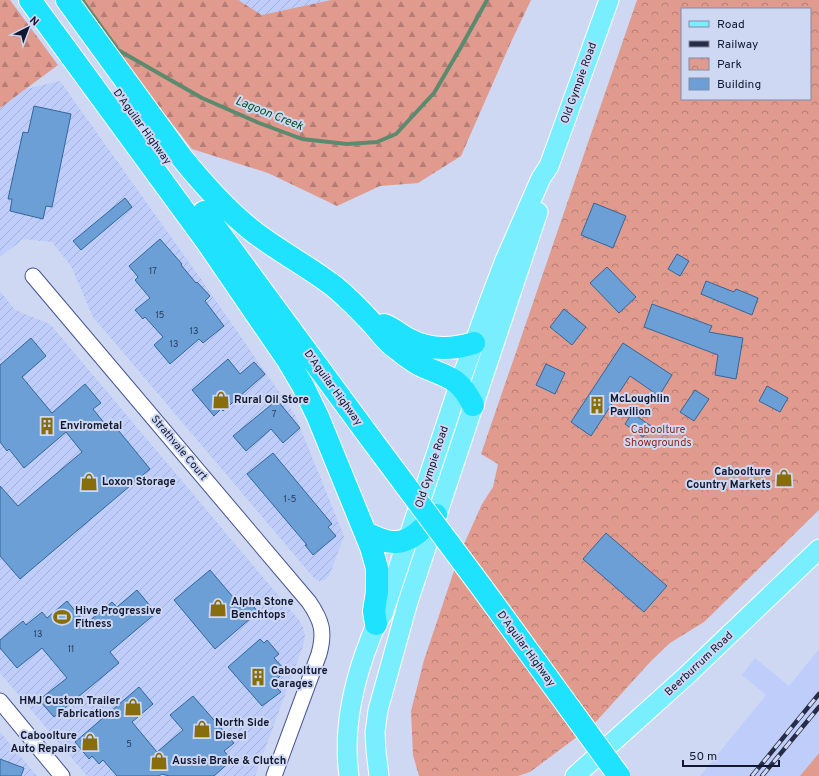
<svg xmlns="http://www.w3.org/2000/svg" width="819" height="776" font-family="Overpass,sans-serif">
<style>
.built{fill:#bfcdfb}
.industrial{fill:url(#industrial-furrows)}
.grass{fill:#e09b8e}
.forest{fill:url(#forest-firs)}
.park{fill:url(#park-crowns);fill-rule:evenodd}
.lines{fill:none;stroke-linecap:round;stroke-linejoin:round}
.stream{stroke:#5b8a6f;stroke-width:4}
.building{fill:#6c9fd5;stroke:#369}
.minor-casing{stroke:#455490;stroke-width:17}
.major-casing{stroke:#fff;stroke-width:21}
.highway-casing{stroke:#fff;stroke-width:24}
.minor{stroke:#fff;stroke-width:15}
.major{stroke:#79eefe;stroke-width:19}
.highway{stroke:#1fe2fe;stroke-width:22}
.rail-casing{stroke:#272d46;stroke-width:4.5}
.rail{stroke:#ced8f3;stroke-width:3;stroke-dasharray:9;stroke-linecap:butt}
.highway-bridge-casing{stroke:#fff;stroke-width:24;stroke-linecap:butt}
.highway-bridge{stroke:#1fe2fe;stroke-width:22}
.labels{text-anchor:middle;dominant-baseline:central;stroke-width:4;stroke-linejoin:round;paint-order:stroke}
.number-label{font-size:9px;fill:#283a5a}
.street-label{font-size:11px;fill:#121831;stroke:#ced8f3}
.poi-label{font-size:11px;font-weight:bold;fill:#121831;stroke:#ced8f3;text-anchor:start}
.park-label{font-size:11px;fill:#882d20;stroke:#ced8f3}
.water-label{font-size:12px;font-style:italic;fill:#025224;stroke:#ced8f3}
</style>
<defs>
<pattern id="industrial-furrows" width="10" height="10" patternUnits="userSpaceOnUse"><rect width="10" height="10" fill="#bfcdfb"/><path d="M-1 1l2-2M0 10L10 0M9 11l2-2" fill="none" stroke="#a3afd8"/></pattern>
<pattern id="forest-firs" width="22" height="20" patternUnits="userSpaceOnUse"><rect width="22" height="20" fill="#e09b8e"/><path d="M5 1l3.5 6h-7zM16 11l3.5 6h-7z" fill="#b47d75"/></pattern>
<pattern id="park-crowns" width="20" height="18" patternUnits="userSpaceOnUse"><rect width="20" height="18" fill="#e09b8e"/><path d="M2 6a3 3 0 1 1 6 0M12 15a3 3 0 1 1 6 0" fill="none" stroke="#b47d75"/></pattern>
</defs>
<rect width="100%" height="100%" fill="#ced8f3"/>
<path class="built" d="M819 649V753L800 776H700L766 695 742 675 755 658 789 686Z"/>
<path class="industrial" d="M238 0H331L262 15Z
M60 81 198 275 295 415 344 536 329 576 325 580 319 581 314 578 93 317 71 266 52 242 23 239 0 257V100L22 90Z
M0 291 15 310 50 324 299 620 303 627 305 636 303 646 255 776H87L0 673Z
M0 732 37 776H0Z"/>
<path class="grass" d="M819 753V776H800Z"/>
<path class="forest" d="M0 0H10L58 65 0 108Z
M79 0H238L262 15 331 0H531L511 42 461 156 418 183 380 186 337 206 268 173 192 149 146 90Z"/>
<path class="park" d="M637 0H819V510L704 622 670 643 651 661 593 725 530 772 518 776H419L413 755 411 711 424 660 460 553 482 504 493 487 498 464 481 454ZM682 9H810V99H682Z"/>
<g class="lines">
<path class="stream" d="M82 0 118 50 202 98 259 123 302 139 347 144 377 142 396 134 434 93 461 47 487 0"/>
</g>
<path class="building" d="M34 106 71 114 52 207 46 206 43 219 10 211 12 199H8L23 132 28 133Z
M125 198 132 207 81 250 73 241Z
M594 203 626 216 613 248 581 235Z
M160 239 182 264 181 265 196 283 197 282 210 296 205 301 224 326 203 343 199 339 170 364 154 345 163 337 145 317 143 319 135 310 150 298 135 280 138 277 129 266Z
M677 254 689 261 680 276 668 269Z
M607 267 636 297 619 313 590 283Z
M706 281 734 292 736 289 758 298 752 315 701 294Z
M652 304 712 326 709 332 743 338 736 379 715 375 718 355 644 327Z
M564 309 586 327 572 345 550 327Z
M31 338 46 356 22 377 52 413 85 384 101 403 93 409 109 429 114 425 150 469 20 579 0 556V486L18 506 82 452 66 432 24 468 9 449 7 451 0 442V365Z
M623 343 672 375 659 396 630 376 591 436 571 422Z
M228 359 240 374 254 362 265 374 223 411 221 409 214 416 192 390Z
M546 364 565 373 555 394 536 385Z
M767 386 788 398 780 412 759 401Z
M695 390 709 399 694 421 680 412Z
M277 400 300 428 283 443 271 429 246 451 233 436Z
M632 413 651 426 643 437 625 424Z
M273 453 332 524 328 527 336 536 313 555 305 545H307L247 474Z
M606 533 667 586 644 612 583 559Z
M210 570 239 604 247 598 258 612 215 649 174 600Z
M137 590 156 613 110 652 119 663 54 717 39 700 67 678 42 648 17 668 0 648V640L23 621 26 625 42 612 47 618 67 601 86 624 112 602 117 607Z
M260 639 264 643 267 640 279 654 274 658 286 671 272 683 281 692 262 706 228 667Z
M139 687 153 704 132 722 157 752 183 730 170 715 193 696 234 743 224 751 232 760 214 776H169L162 774 159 776H117L103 760 99 764 92 756 89 759 75 742Z
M0 759 24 768 21 776H0Z"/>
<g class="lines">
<g class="minor-casing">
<path id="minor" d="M33 276 309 602C322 621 325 632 319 654L274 776
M0 701 62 776"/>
</g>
<g class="major-casing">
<path id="major" d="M349 776C343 733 351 693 365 653 371 638 373 627 383 614L459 385 489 302 505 260 541 178 549 166 609 0
M379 776 376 751 375 732 378 710 408 602 538 212
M575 776 685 677 819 549"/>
</g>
<g class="highway-casing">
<path id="highway" d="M30 0 207 242 287 359 303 386 318 417 371 547 377 568V592L374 611 376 624
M67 0 182 158C204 185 227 211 254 232 280 252 309 267 335 287 348 298 360 310 372 323 380 332 387 342 397 349 405 355 413 362 422 366 449 378 459 377 473 405
M204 212 374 443
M384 325C393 328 400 335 408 339 430 351 452 350 474 343
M366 533C375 537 386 543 396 542 413 541 425 526 436 515"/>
</g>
<use href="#minor" class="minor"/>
<use href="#major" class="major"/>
<use href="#highway" class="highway"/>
<g class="rail-casing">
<path id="rail" d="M752 776 819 694
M762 776 819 707"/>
</g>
<use href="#rail" class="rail"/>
<g class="highway-bridge-casing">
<path id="highway-bridge" d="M374 443 480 585 619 776"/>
</g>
<use href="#highway-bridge" class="highway-bridge"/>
</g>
<defs>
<g id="shop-bare" transform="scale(1.38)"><path d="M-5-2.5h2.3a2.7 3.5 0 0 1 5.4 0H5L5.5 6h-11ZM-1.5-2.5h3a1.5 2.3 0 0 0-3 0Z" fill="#886d0d" stroke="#ced8f3" stroke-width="2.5" paint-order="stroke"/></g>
<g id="building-bare" transform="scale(1.38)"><path d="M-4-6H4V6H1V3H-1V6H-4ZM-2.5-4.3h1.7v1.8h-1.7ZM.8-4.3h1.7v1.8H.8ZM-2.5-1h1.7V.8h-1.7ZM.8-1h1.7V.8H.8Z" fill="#886d0d" stroke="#ced8f3" stroke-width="2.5" paint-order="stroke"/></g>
<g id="stadium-bare" transform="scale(1.38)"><path d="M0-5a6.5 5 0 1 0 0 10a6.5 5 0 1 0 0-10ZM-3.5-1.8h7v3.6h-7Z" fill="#886d0d" stroke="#ced8f3" stroke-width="2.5" paint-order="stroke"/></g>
</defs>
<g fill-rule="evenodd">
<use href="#shop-bare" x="221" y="400"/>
<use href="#building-bare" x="597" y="405"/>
<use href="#building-bare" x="47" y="426"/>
<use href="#shop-bare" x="784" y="478"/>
<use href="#shop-bare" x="89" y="482"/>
<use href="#shop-bare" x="218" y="608"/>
<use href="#stadium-bare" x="62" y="617"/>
<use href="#building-bare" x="258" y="677"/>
<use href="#shop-bare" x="133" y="707"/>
<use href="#shop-bare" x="202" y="729"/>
<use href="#shop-bare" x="90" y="742"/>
<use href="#shop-bare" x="159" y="761"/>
</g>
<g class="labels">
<g class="number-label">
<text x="153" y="271">17</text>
<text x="160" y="315">15</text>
<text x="194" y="331">13</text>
<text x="174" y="344">13</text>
<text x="274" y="414">7</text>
<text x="290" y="499">1-5</text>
<text x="38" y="634">13</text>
<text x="71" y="649">11</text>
<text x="129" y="744">5</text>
</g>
<g class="street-label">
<text transform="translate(579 83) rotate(-70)">Old Gympie Road</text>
<text transform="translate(142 127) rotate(54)">D'Aguilar Highway</text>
<text transform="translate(333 388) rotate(54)">D'Aguilar Highway</text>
<text transform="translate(179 448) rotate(50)">Strathvale Court</text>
<text transform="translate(432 467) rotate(-72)">Old Gympie Road</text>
<text transform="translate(526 649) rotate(54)">D'Aguilar Highway</text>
<text transform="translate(699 664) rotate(-43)">Beerburrum Road</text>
</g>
<g class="poi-label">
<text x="610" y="399">McLoughlin<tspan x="610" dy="13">Pavilion</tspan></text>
<text x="234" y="400">Rural Oil Store</text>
<text x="60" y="426">Envirometal</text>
<text x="771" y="472" text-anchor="end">Caboolture<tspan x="771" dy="13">Country Markets</tspan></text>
<text x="102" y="482">Loxon Storage</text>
<text x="231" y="602">Alpha Stone<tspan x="231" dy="13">Benchtops</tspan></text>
<text x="75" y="611">Hive Progressive<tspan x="75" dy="13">Fitness</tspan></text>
<text x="271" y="671">Caboolture<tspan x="271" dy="13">Garages</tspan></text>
<text x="120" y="701" text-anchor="end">HMJ Custom Trailer<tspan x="120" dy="13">Fabrications</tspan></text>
<text x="215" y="723">North Side<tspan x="215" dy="13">Diesel</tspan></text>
<text x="77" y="736" text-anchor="end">Caboolture<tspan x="77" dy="13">Auto Repairs</tspan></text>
<text x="172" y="761">Aussie Brake &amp; Clutch</text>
</g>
<g class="park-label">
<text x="658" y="430">Caboolture<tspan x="658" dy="13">Showgrounds</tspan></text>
</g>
<g class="water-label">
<text transform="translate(269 114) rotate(22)">Lagoon Creek</text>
</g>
</g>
<rect x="681" y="8" width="130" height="92" fill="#ced8f3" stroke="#838ba5"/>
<rect x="689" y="21" width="20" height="6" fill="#79eefe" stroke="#838ba5"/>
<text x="717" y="28" font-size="12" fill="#121831">Road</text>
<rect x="689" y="41" width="20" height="6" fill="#272d46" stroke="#838ba5"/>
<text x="717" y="48" font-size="12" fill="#121831">Railway</text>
<rect x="689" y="58" width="20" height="12" fill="url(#park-crowns)" stroke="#838ba5"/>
<text x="717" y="68" font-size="12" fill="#121831">Park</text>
<rect x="689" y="78" width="20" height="12" fill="#6c9fd5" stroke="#838ba5"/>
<text x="717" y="88" font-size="12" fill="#121831">Building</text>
<g transform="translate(28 28) rotate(42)" stroke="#ced8f3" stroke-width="3" paint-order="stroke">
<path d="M0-3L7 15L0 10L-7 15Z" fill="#121831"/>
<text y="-6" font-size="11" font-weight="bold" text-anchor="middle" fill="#121831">N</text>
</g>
<path d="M683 760v6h96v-6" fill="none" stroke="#121831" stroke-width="2"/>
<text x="689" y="760" font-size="12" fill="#121831" stroke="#ced8f3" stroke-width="3" paint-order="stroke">50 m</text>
</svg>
